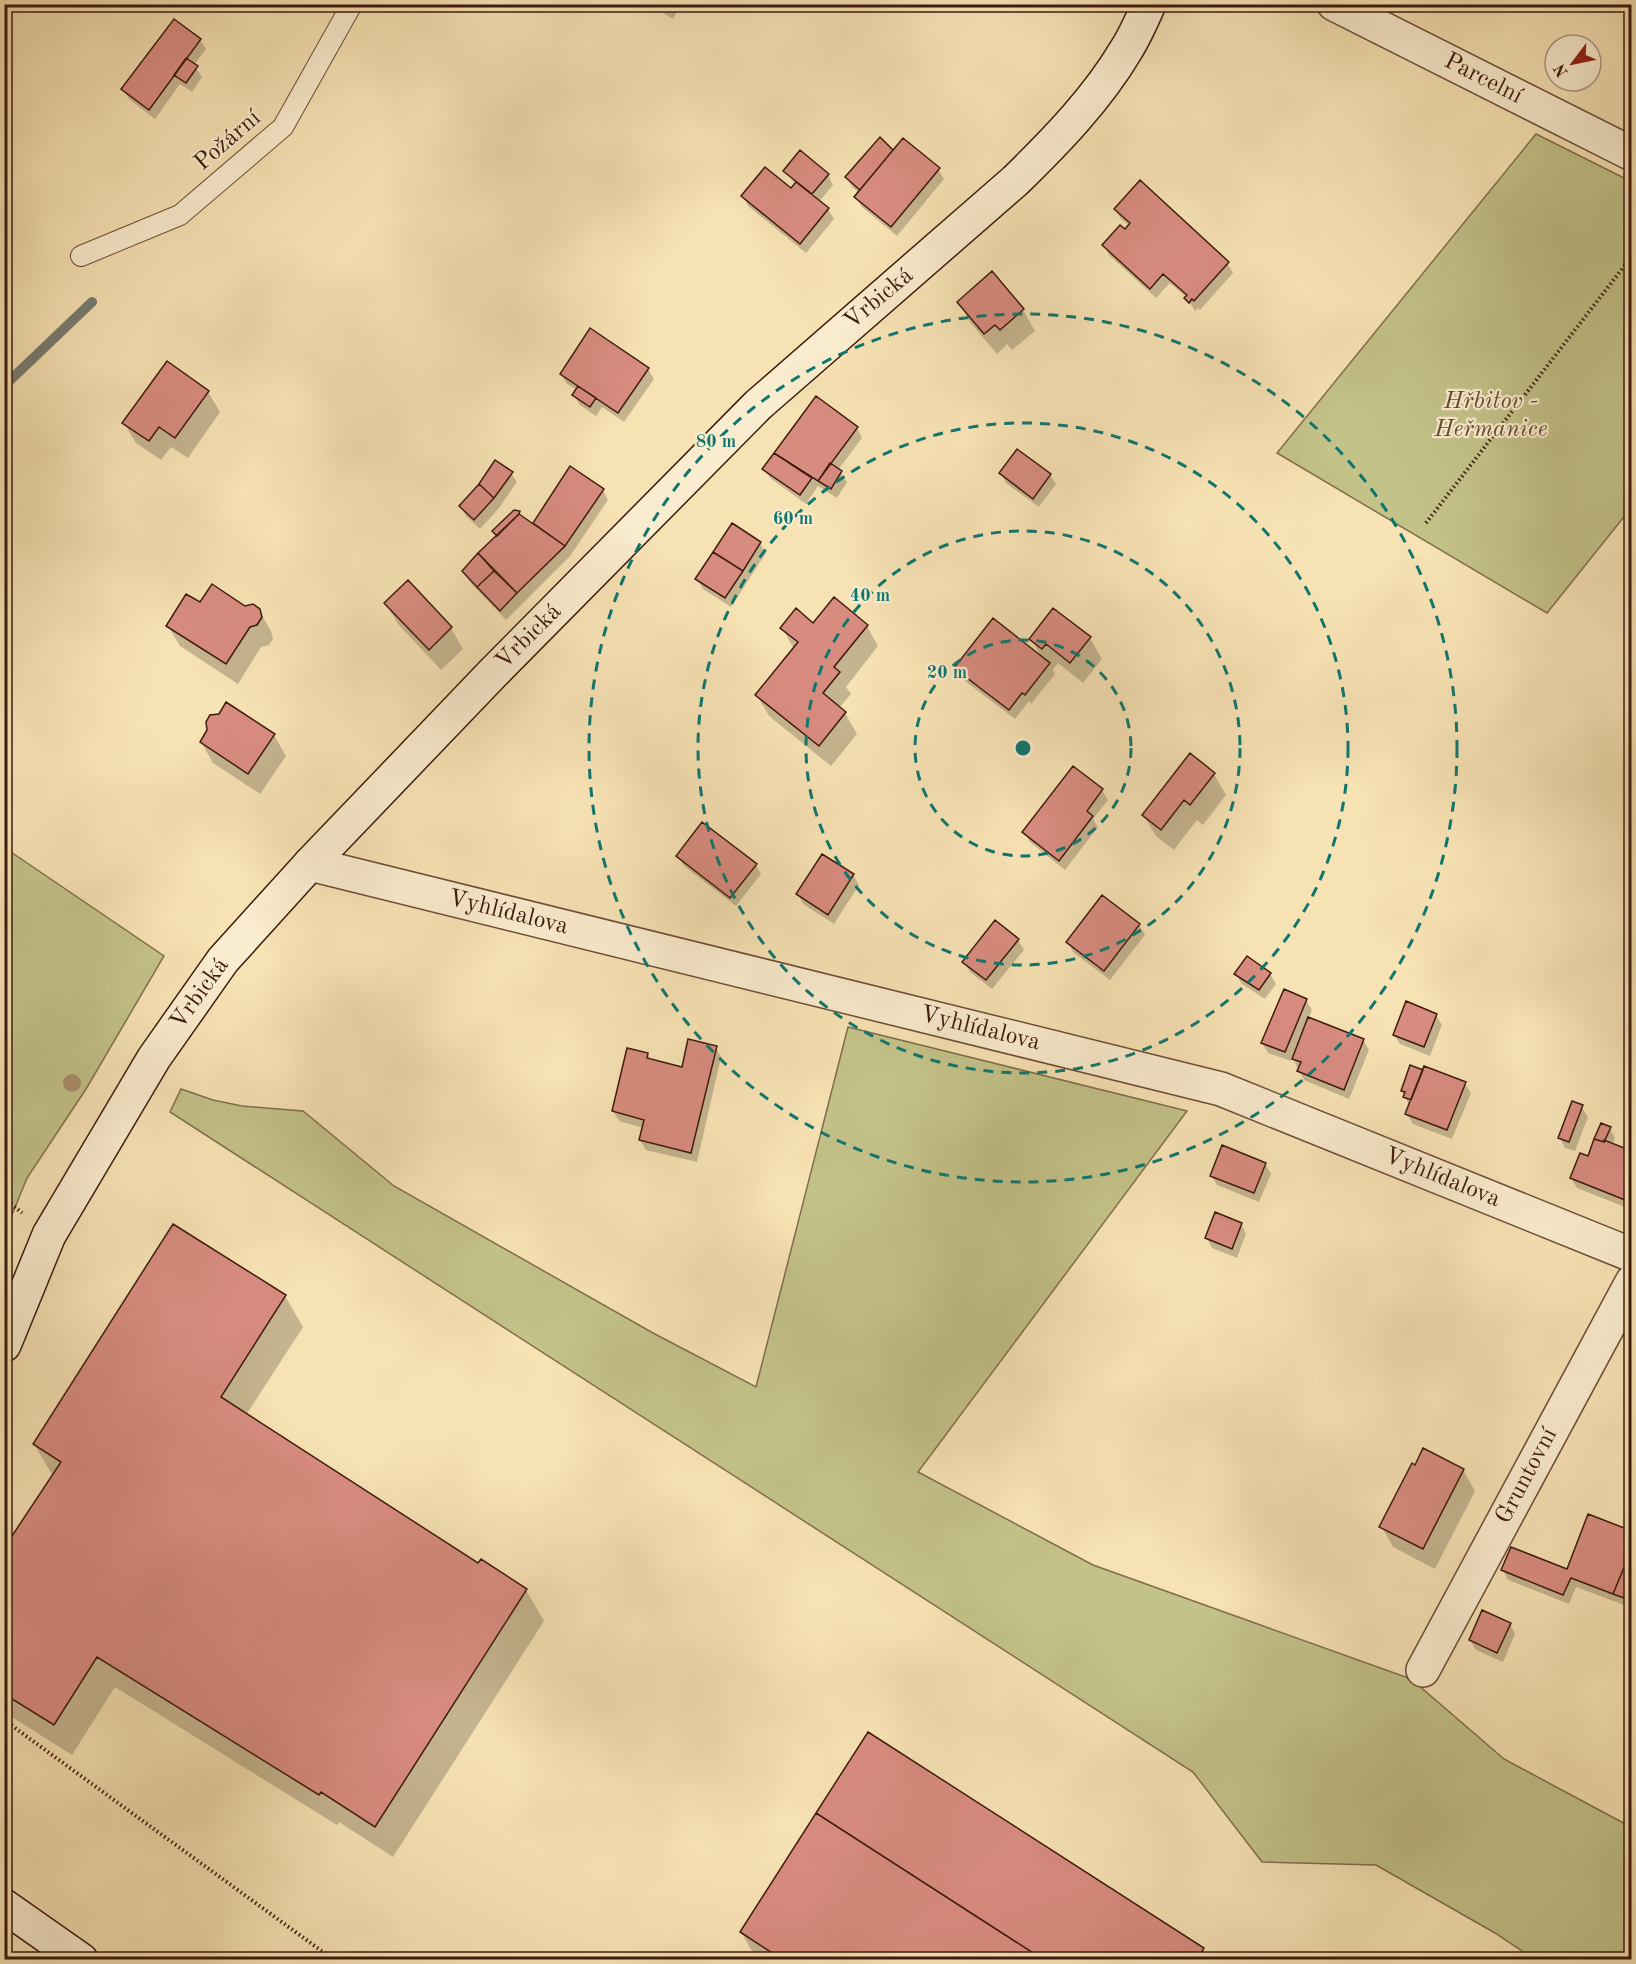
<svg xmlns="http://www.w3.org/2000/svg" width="1636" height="1964" font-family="'Old Standard TT',serif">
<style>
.green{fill:#c3c289;stroke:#806e4b;stroke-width:1.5}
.shadow{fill:#0003}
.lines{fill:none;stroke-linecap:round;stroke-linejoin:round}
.stream{stroke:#777c71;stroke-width:10}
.building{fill:#d88c80;stroke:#3d1b0d;stroke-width:1.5}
.lane-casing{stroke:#6c4d37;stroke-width:22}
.street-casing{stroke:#6c4d37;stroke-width:36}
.secondary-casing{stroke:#3d1b0d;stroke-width:36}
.path{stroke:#3d1b0d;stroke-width:4;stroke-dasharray:1.5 3;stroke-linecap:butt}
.lane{stroke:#faecce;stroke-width:20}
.street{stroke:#faecce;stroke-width:33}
.secondary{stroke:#faecce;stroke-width:33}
.tree{fill:#a7906c}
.ring{fill:none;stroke:#0f766e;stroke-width:3;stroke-dasharray:10 8}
.labels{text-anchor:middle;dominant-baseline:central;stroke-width:4.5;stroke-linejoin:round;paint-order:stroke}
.street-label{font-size:24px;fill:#3d1b0d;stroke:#faecce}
.park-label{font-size:24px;font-style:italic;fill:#654d32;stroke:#faecce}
.centre{fill:#0f766e;stroke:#faecce;stroke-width:3}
.ring-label{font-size:18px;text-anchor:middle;font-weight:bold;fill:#0f766e;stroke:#faecce;stroke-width:4.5;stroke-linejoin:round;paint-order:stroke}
</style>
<rect width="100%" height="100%" fill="#f7e2b4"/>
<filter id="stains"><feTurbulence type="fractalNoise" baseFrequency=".00333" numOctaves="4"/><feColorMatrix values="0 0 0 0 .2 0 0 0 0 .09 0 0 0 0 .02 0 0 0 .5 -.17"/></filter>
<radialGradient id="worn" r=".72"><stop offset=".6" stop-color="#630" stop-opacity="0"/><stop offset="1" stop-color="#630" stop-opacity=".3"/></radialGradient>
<path class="green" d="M1536 134 1632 182 1631 508 1547 613 1277 453Z
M5 848 164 956 86 1089 27 1178 5 1232Z
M848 1027 1187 1111 918 1472 1093 1565 1411 1679 1504 1759 1631 1827V1959H1534L1495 1933 1376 1865 1262 1862 1193 1772 170 1112 181 1089 213 1100 242 1106 303 1111 394 1186 653 1333 756 1387Z"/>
<path class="shadow" d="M648 4H681L673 19Z
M200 40 206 49 194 65 202 77 192 92 180 84 155 119 129 99 123 89Z
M880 140 893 152 938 169 944 179 897 236 862 207 856 197 860 194 852 187 847 178Z
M785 171 828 175 833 185 819 202 828 209 834 219 806 253 748 206 743 196 791 191 796 185Z
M1115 209 1227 263 1233 273 1200 310 1198 308 1195 311 1187 298 1170 283 1156 298 1109 255 1104 245 1130 226 1121 219Z
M959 302 1023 310 1035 331 1012 350 1007 344 997 354 970 322Z
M648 369 654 379 624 422 602 407 596 416 580 405 574 395 577 390 567 384 561 374Z
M208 392 220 412 188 458 171 447 161 460 136 443 124 423Z
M817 398 857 428 862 438 838 470 847 482 837 498 818 486 806 504 770 478 764 469Z
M571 468 603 490 608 500 570 556 506 620 469 581 464 572 497 537 494 531 519 512 522 518 533 525Z
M511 473 517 482 499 508 480 529 466 516 461 506Z
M1001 473 1050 475 1056 484 1039 507 1006 483Z
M733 525 760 543 766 553 731 607 703 589 697 579Z
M408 582 451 628 463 649 441 670 398 624 386 604Z
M200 604 259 610 271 631 273 639 269 645 261 647 238 684 180 646 168 626Z
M813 625 867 626 878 646 846 687 851 694 839 708 845 713 857 734 831 766 769 716 757 695 794 649 782 628Z
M1090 638 1102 659 1083 683 1058 663 1053 670 1055 674 1031 704 1029 701 1015 719 961 678 956 668 1042 658 1031 639Z
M274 735 286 756 260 794 213 763 201 742Z
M1214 774 1226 795 1203 825 1197 820 1174 850 1156 836 1144 816Z
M1102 790 1108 800 1093 819 1098 827 1065 870 1030 842 1024 832Z
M678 856 756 865 761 874 736 906 684 866Z
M822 856 853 875 859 885 834 924 803 904 798 894Z
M1139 925 1145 935 1110 980 1073 952 1068 942Z
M1018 940 1024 950 992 989 970 972 964 962Z
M1236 974H1270L1276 984 1265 999 1242 984Z
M1306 1000 1312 1010 1308 1019 1363 1040 1369 1050 1349 1099 1304 1080 1292 1057 1291 1061 1268 1053 1262 1043Z
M1436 1015 1442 1025 1430 1056 1400 1044 1394 1035Z
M716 1048 721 1057 697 1162 646 1150 640 1140 644 1128 619 1121 613 1111 647 1054 651 1060 683 1069Z
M1465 1084 1471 1093 1452 1139 1413 1124 1407 1114 1410 1106 1402 1091Z
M1582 1107 1588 1117 1575 1151 1565 1148 1560 1138Z
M1610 1129 1615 1138 1612 1145 1632 1153 1630 1209 1577 1188 1571 1178Z
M1265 1164 1271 1174 1259 1202 1217 1185 1212 1176Z
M1241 1224 1246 1234 1237 1258 1212 1248 1207 1238Z
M285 1296 303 1327 246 1415 478 1565 526 1590 544 1621 393 1857 339 1822 337 1825 115 1687 72 1755 4 1712V1551L53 1476 34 1444Z
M1463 1470 1475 1491 1435 1569 1393 1547 1381 1526Z
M1632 1533V1608L1576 1587 1569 1604 1508 1580 1503 1570 1568 1571Z
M1510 1624 1515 1634 1503 1662 1476 1650 1470 1640Z
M741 1932 1203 1949 1209 1960H757Z"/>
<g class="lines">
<path class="stream" d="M4 386 92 302"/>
</g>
<path class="building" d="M174 19 201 39 149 110 121 89Z
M186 58 198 66 186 83 174 75Z
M880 137 893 150 860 190 845 177Z
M903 138 940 168 891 227 854 197Z
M800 150 829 174 812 194 783 171Z
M765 167 791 188 796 182 829 208 800 244 741 196Z
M1140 180 1229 262 1194 301 1192 299 1189 303 1184 298 1187 295 1163 274 1150 289 1102 245 1120 225 1125 229 1130 223 1114 209Z
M992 271 1024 309 1000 330 995 325 984 334 957 302Z
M590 328 649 368 618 413 560 374Z
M167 361 209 391 175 438 159 427 149 441 122 423Z
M578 386 596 398 590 407 572 395Z
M816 396 858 427 818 481 774 453Z
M1017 449 1051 474 1033 499 999 473Z
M774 453 812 478 800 495 762 469Z
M495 460 513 472 494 498 479 484Z
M830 463 842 471 831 489 818 481Z
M570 466 604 489 565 546 533 523Z
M479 484 494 498 474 520 459 506Z
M514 510 520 511 519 514 497 536 492 531Z
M519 514 565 546 517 593 478 553Z
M732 523 761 542 743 571 713 552Z
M713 552 743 571 725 598 695 579Z
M478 553 494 571 477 587 462 571Z
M494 571 517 593 500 611 477 587Z
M408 580 452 627 429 650 384 603Z
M212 584 245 606 253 604 260 609 262 617 257 625 250 627 226 664 166 626 186 594 200 602Z
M834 597 868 625 834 667 840 672 823 693 846 712 819 746 755 695 798 642 780 628 796 608 813 623Z
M1053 608 1091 637 1070 663 1046 644 1042 649 1029 639Z
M993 618 1050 663 1025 695 1022 693 1009 710 954 668Z
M226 702 275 734 248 774 200 742 207 730 206 722 210 715 219 714Z
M1190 753 1215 773 1190 805 1184 800 1161 830 1142 815Z
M1073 766 1103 789 1087 811 1093 816 1059 861 1022 832Z
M702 822 757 864 730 898 676 856Z
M822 854 854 874 828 915 796 894Z
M1102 895 1140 924 1104 971 1066 942Z
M995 920 1019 939 986 980 962 962Z
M1247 956 1271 973 1259 990 1234 974Z
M1284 989 1307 999 1285 1052 1261 1043Z
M1406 1001 1437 1014 1424 1047 1393 1035Z
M1308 1017 1364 1039 1344 1090 1297 1071 1301 1062 1292 1059Z
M688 1039 717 1046 691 1153 639 1140 644 1120 612 1111 627 1048 648 1053 647 1058 682 1067Z
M1410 1065 1423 1070 1411 1100 1403 1097 1405 1092 1401 1091Z
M1424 1066 1466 1082 1447 1130 1405 1114Z
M1572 1101 1583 1105 1569 1142 1558 1138Z
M1601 1123 1611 1127 1604 1142 1594 1139Z
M1594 1139 1604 1142V1140L1632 1151V1183L1625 1200 1570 1178 1580 1153 1588 1156Z
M1222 1145 1266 1163 1254 1193 1210 1176Z
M1215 1212 1242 1223 1232 1249 1205 1238Z
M173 1224 286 1295 221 1397 478 1563 481 1559 527 1589 375 1827 321 1792 319 1795 97 1657 54 1725 4 1694V1548L61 1462 33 1444Z
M1423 1448 1464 1469 1423 1549 1379 1527 1412 1463 1415 1465Z
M1588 1514 1632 1531V1548L1613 1594 1571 1578 1563 1595 1501 1570 1511 1547 1567 1569Z
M1632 1548V1601L1613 1594Z
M1482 1610 1511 1623 1497 1653 1469 1640Z
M868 1732 1204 1948 1197 1960H1044L816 1813Z
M816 1813 1044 1960H783L740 1932Z"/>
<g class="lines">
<g class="lane-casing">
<path id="lane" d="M81 256 180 215 283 127 352 4"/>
</g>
<g class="street-casing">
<path id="street" d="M1334 4 1632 154
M310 864 1221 1089 1632 1255
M1423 1670 1632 1282"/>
</g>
<g class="secondary-casing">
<path id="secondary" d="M4 1345 49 1235 154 1058 223 960 310 864 493 673 758 405 1015 181C1055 142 1097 99 1126 50 1135 36 1142 20 1149 4
M4 1906 81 1960"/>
</g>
<path class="path" d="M1426 523 1632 256
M4 1198 22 1213
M4 1720 334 1960"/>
<use href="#lane" class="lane"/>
<use href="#street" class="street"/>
<use href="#secondary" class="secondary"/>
</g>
<circle class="tree" cx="72" cy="1083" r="9"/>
<g class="ring">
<circle cx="1023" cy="748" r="108"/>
<circle cx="1023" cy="748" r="217"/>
<circle cx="1023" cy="748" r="325"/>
<circle cx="1023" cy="748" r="434"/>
</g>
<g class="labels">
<g class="street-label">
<text transform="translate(1483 79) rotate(27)">Parcelní</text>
<text transform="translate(228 141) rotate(-41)">Požární</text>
<text transform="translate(879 299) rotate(-40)">Vrbická</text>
<text transform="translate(529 637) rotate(-45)">Vrbická</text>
<text transform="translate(508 913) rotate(14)">Vyhlídalova</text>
<text transform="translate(200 994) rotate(-54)">Vrbická</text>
<text transform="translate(980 1029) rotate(14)">Vyhlídalova</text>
<text transform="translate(1442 1178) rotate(22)">Vyhlídalova</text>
<text transform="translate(1527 1476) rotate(-62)">Gruntovní</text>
</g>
<g class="park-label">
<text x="1491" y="402">Hřbitov -<tspan x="1491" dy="28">Heřmanice</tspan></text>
</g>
</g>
<circle cx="1023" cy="748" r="9" class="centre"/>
<g class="ring-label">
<text x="716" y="447">80 m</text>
<text x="793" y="524">60 m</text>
<text x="870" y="601">40 m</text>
<text x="947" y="678">20 m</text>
</g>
<rect width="1636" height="1964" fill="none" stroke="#f7e2b4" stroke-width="24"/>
<rect x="6" y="6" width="1624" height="1952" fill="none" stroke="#3d1b0d" stroke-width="3"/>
<rect x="12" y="12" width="1612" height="1940" fill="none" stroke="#3d1b0d" stroke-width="1.5"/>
<g transform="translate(1573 63) rotate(238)"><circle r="28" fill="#faecce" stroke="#ae9881" stroke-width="1.5"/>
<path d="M0-4.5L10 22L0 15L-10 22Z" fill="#8f2418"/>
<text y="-9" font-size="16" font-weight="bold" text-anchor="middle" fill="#3d1b0d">N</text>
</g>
<rect width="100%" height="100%" filter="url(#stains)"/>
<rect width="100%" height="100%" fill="url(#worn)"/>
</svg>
